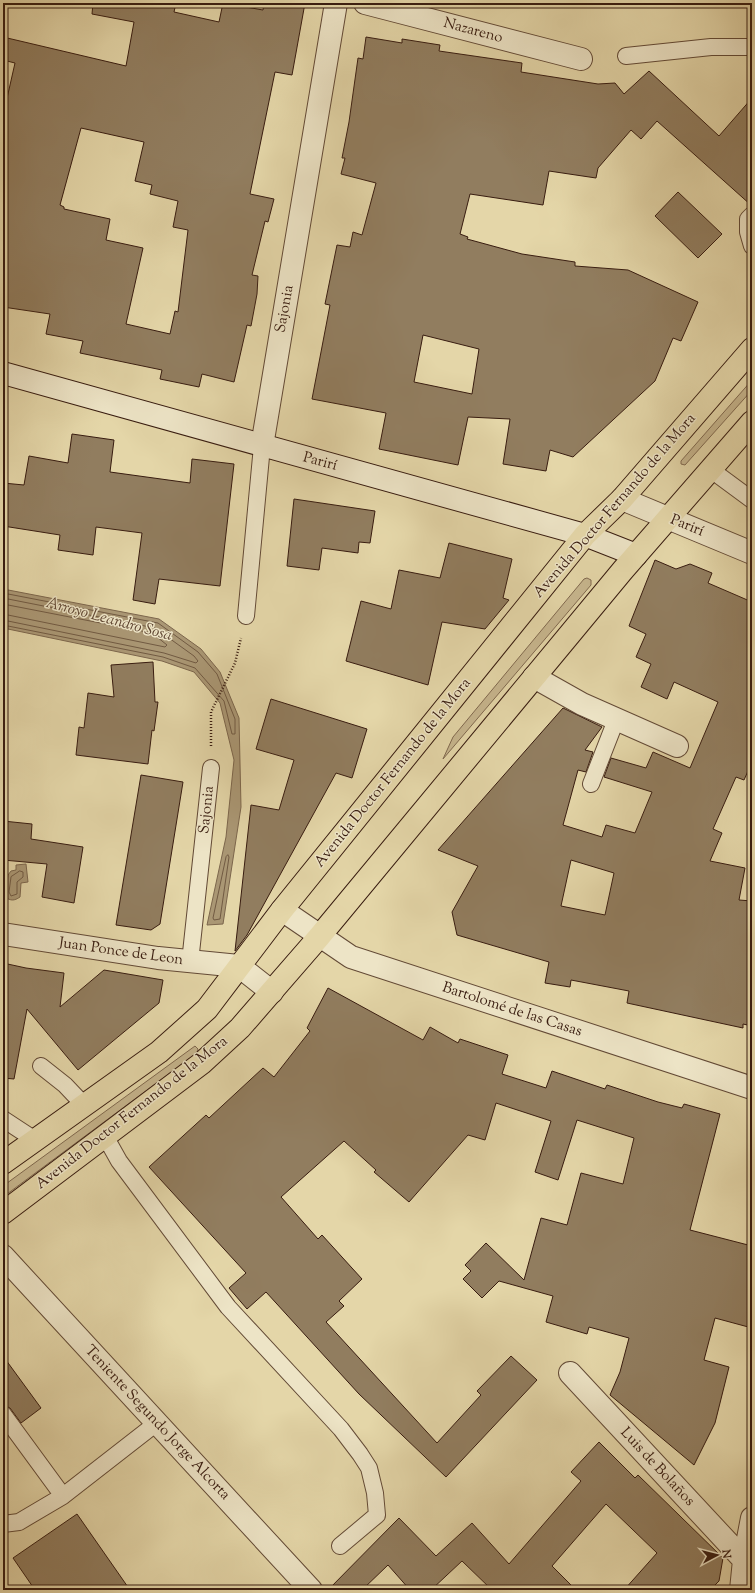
<svg xmlns="http://www.w3.org/2000/svg" width="755" height="1593" font-family="'Sorts Mill Goudy',serif">
<style>
.green{fill:#c7b68e;stroke:#80694f}
.water{fill:#aa9774;stroke:#7c664c}
.lines{fill:none;stroke-linecap:round;stroke-linejoin:round}
.shore{stroke:#715a42;stroke-width:1}
.building{fill:#917d5f;stroke:#381c10;fill-rule:evenodd}
.service-casing{stroke:#634a36;stroke-width:18}
.minor-casing{stroke:#634a36;stroke-width:24}
.tertiary-casing{stroke:#634a36;stroke-width:24}
.secondary-casing{stroke:#381c10;stroke-width:24}
.trunk-casing{stroke:#381c10;stroke-width:24}
.path{stroke:#381c10;stroke-width:2.5;stroke-dasharray:1 2;stroke-linecap:butt}
.service{stroke:#ede4c6;stroke-width:16}
.minor{stroke:#ede4c6;stroke-width:22}
.tertiary{stroke:#ede4c6;stroke-width:22}
.secondary{stroke:#ede4c6;stroke-width:22}
.trunk{stroke:#e4d6a8;stroke-width:22}
.labels{text-anchor:middle;dominant-baseline:central;stroke-width:3;stroke-linejoin:round;paint-order:stroke}
.street-label{font-size:15px;fill:#381c10;stroke:#ede4c6}
.water-label{font-size:16px;font-style:italic;fill:#604733;stroke:#ede4c6}
</style>
<rect width="100%" height="100%" fill="#e4d6a8"/>
<filter id="stains"><feTurbulence type="fractalNoise" baseFrequency=".005" numOctaves="4"/><feColorMatrix values="0 0 0 0 .2 0 0 0 0 .09 0 0 0 0 .02 0 0 0 .5 -.17"/></filter>
<radialGradient id="worn" r=".72"><stop offset=".6" stop-color="#630" stop-opacity="0"/><stop offset="1" stop-color="#630" stop-opacity=".3"/></radialGradient>
<path class="green" d="M752 380V390L685 465 681 464V461Z
M587 578 591 580V585L443 759 453 737 584 579Z
M195 1046 198 1049 197 1053 3 1197V1186Z"/>
<path class="water" d="M3 589 159 619 201 649 220 672 239 718 241 807 223 924 207 925 226 837 234 760 220 703 194 672 162 661 3 628Z
M26 864 28 882 21 883 20 897C14 901 11 901 5 897L8 875 11 871 16 870V865Z"/>
<g class="lines">
<path class="shore" d="M3 593 158 623 198 652 217 674 235 719V734H232L224 701 195 668 163 657 3 625
M3 598 155 628 194 656 198 661 196 663 164 653 3 620
M3 604 152 633 167 645 165 647 3 614
M228 855 229 857 220 919 214 920 213 918 226 857Z
M20 871 23 872V877L17 882V894L11 896 9 892 11 877Z"/>
</g>
<path class="building" d="M93 3H176L174 12 219 22 223 3 263 10 264 3H305L292 75 275 72 250 194 274 199 268 222 265 221 252 275 258 276 257 294 251 326 247 325 234 382 202 374 199 387 160 379 162 370 80 353 83 341 46 334 50 314 3 307V116L15 63 3 60V37L126 66 134 22 92 14ZM81 128 144 142 135 181 152 185 150 194 178 201 173 227 188 230 178 312 175 311 170 334 126 324 143 248 106 240 110 219 64 209V207L60 205Z
M366 37 402 43V39L440 45 439 51 522 63 521 72 598 84 615 83 624 94 649 71 719 136 752 98V206L657 121 641 139 631 130 598 168 596 178 549 171 543 205 470 194 460 234 468 237 467 239 522 254 575 262V266L628 270 698 302 681 341 673 338 655 381 573 457 550 450 546 471 503 464 510 419 468 417 458 465 379 449 386 413 312 399 330 305 325 304 337 245 350 247 353 232 362 235 376 183 341 174 345 158H342L349 122 358 58 363 59ZM423 335 479 349 472 394 414 382Z
M678 192 722 234 698 258 655 216Z
M72 434 114 440 110 472 190 483 192 459 234 464 220 586 159 579 155 604 133 600 142 533 96 527 93 555 58 550 60 535 3 526V483L24 485 29 456 68 463Z
M294 499 375 511 370 543 359 542 358 553 322 548 319 570 287 566Z
M449 543 512 559 503 598 509 600 485 629 442 622 428 685 346 661 361 601 391 609 399 570 440 578Z
M655 560 676 569 690 564 712 573 708 583 752 602V762L744 780 736 777 713 829 722 833 710 861 745 868 739 900 752 901V1026L743 1024V1028L627 1003 629 991 571 980 570 987 545 983 549 962 457 935 452 912 478 866 438 850 563 708 602 727 585 750 593 752 586 772 578 770 563 825 602 837 606 825 635 833 652 792 604 777 611 758 646 768 653 752 690 768 718 702 674 682 667 699 641 687 651 664 636 657 646 634 629 626ZM571 860 614 873 605 915 561 906Z
M153 662 155 702H158L154 731 152 730 148 764 76 755 79 727 84 728 88 693 114 697 111 665Z
M271 699 367 729 352 778 336 773 247 935 235 951 251 805 279 810 294 760 256 749Z
M141 775 183 782 160 924 151 930 116 925Z
M3 821 32 824 31 839 83 847 74 903 42 897 47 864 3 860Z
M3 963 26 968 64 973 60 1007 104 970 163 980 159 1003 78 1070 27 1009 14 1079 3 1078Z
M328 988 423 1040 430 1027 458 1043 460 1039 508 1055 502 1074 546 1088 552 1071 605 1089 607 1085 658 1102 682 1108 684 1104 720 1114 690 1230 752 1246V1328L715 1318 704 1360 729 1367 715 1423 694 1465 610 1395 620 1372 629 1338 589 1327 587 1334 546 1322 553 1296 499 1281 482 1298 463 1279 471 1271 465 1265 486 1243 524 1280 541 1218 567 1225 581 1173 623 1184 634 1138 577 1120 558 1180 535 1172 551 1121 496 1103 485 1140 468 1135 409 1202 374 1172 376 1170 344 1141 281 1197 318 1239 322 1235 362 1279 339 1301 344 1306 326 1322 437 1443 481 1395 477 1391 511 1356 537 1380 446 1477 359 1394 266 1292 247 1309 229 1288 246 1273 149 1167 206 1115 209 1118 263 1068 274 1077 310 1031 307 1028Z
M3 1356 41 1408 21 1423 10 1408 3 1405Z
M599 1442 635 1478 638 1475 723 1558 719 1581 710 1590H624L657 1553 606 1504 552 1566 576 1590H492L462 1561 431 1590H410L388 1565 362 1590H328L399 1518 436 1556 472 1523 509 1564 581 1481 571 1472Z
M77 1514 130 1590H35L13 1558Z"/>
<g class="lines">
<g class="service-casing">
<path id="service" d="M626 56 711 47H752
M752 215 748 219V232L752 246
M710 469 752 500
M246 616 262 446
M591 784 616 720
M190 962 211 768
M41 1066 65 1085 83 1104
M3 1119 35 1140
M105 1136 119 1161 228 1307 341 1429 360 1454 369 1468 375 1493 377 1515 340 1546
M3 1414 63 1496
M3 1524 19 1522 63 1496 158 1422"/>
</g>
<g class="minor-casing">
<path id="minor" d="M365 3 581 59
M262 446 336 3
M622 499 752 553
M534 677 582 704 677 746
M3 934 158 958 239 966 272 992
M3 1256 311 1590
M570 1373 744 1560
M741 1590 744 1560 752 1518"/>
</g>
<g class="tertiary-casing">
<path id="tertiary" d="M282 910 351 957 752 1088"/>
</g>
<g class="secondary-casing">
<path id="secondary" d="M3 373 585 535 636 555"/>
</g>
<g class="trunk-casing">
<path id="trunk" d="M3 1163 159 1052 207 1009 282 910 585 535 622 499 752 349
M3 1213 202 1063 240 1028 319 937 623 570 752 422"/>
</g>
<path class="path" d="M211 746V712L235 663 241 638"/>
<use href="#service" class="service"/>
<use href="#minor" class="minor"/>
<use href="#tertiary" class="tertiary"/>
<use href="#secondary" class="secondary"/>
<use href="#trunk" class="trunk"/>
</g>
<g class="labels">
<g class="street-label">
<text transform="translate(473 31) rotate(15)">Nazareno</text>
<text transform="translate(285 309) rotate(-80)">Sajonia</text>
<text transform="translate(320 462) rotate(15)">Parirí</text>
<text transform="translate(615 506) rotate(-49)">Avenida Doctor Fernando de la Mora</text>
<text transform="translate(687 526) rotate(22)">Parirí</text>
<text transform="translate(393 773) rotate(-51)">Avenida Doctor Fernando de la Mora</text>
<text transform="translate(207 810) rotate(-84)">Sajonia</text>
<text transform="translate(121 952) rotate(8)">Juan Ponce de Leon</text>
<text transform="translate(512 1010) rotate(18)">Bartolomé de las Casas</text>
<text transform="translate(132 1113) rotate(-38)">Avenida Doctor Fernando de la Mora</text>
<text transform="translate(157 1423) rotate(47)">Teniente Segundo Jorge Alcorta</text>
<text transform="translate(657 1467) rotate(47)">Luis de Bolaños</text>
</g>
<g class="water-label">
<text transform="translate(109 620) rotate(15)">Arroyo Leandro Sosa</text>
</g>
</g>
<rect width="755" height="1593" fill="none" stroke="#e4d6a8" stroke-width="16"/>
<rect x="4" y="4" width="747" height="1585" fill="none" stroke="#381c10" stroke-width="2"/>
<rect x="8" y="8" width="739" height="1577" fill="none" stroke="#381c10"/>
<g transform="translate(717 1555) rotate(83)" stroke="#ede4c6" stroke-width="3" paint-order="stroke">
<path d="M0-3L7 15L0 10L-7 15Z" fill="#381c10"/>
<text y="-6" font-size="11" font-weight="bold" text-anchor="middle" fill="#381c10">N</text>
</g>
<rect width="100%" height="100%" filter="url(#stains)"/>
<rect width="100%" height="100%" fill="url(#worn)"/>
</svg>
